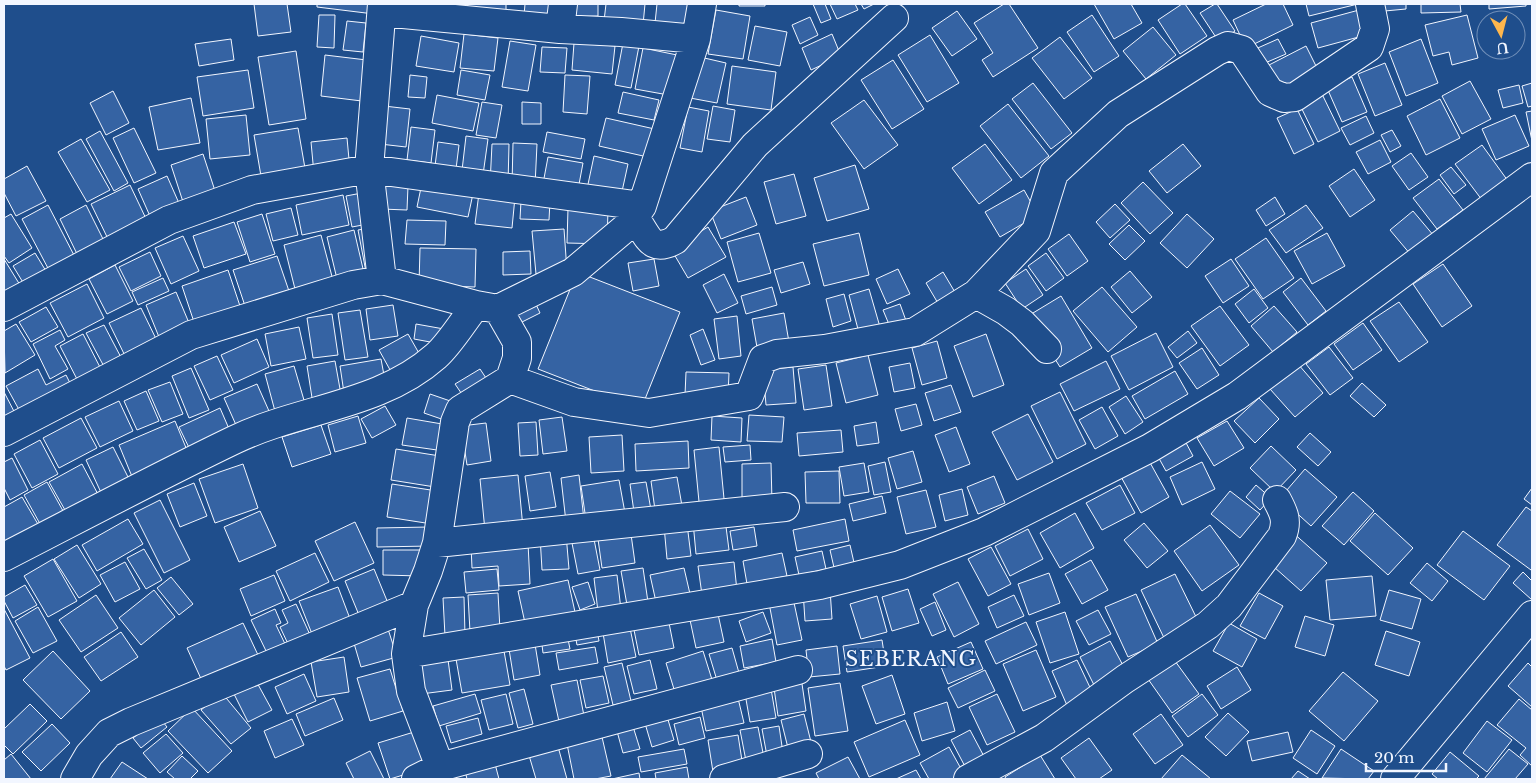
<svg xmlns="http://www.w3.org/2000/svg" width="1536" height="783" font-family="'Libre Baskerville',serif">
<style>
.building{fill:#3563a3;stroke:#f2f6ff}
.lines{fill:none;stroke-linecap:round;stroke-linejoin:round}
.minor-casing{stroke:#f2f6ff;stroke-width:30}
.minor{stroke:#1f4e8c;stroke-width:28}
.labels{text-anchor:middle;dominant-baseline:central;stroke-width:4;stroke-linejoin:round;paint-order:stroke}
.quarter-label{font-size:20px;letter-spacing:1px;fill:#f2f6ff;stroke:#1f4e8c}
</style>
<rect width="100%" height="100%" fill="#1f4e8c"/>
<path class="building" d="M254 4H287L291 32 258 36Z
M317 4H375L374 14 317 7Z
M468 4H506V14L467 12Z
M525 4H552L551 17 524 16Z
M568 4H598V16L568 17Z
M606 4H645L643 25 604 21Z
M657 4H690L688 26 655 23Z
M739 4H765V6H739Z
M813 4H825L831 19 821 23Z
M830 4H855L858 10 837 19Z
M861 4H874L864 9Z
M1004 4H1009L1038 48 993 77 982 60 993 53 974 23Z
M1094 4H1131L1142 23 1114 39Z
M1182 4H1185L1207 36 1180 54 1158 20Z
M1215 4H1217L1235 31 1219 42 1200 13Z
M1266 4H1283L1293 25 1246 48 1233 20Z
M1306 4H1358L1309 16Z
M1374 4H1406V9L1374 12Z
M1421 4H1460L1461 12 1421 13Z
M1489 4H1526V6L1489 9Z
M716 10 750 16 743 59 708 54Z
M1359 10 1366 35 1318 48 1311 23Z
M957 11 977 39 952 56 932 28Z
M319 15H335L334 48 317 47Z
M1092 15 1119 56 1094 72 1067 32Z
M1467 15 1478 58 1452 65 1449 52 1433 56 1425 25Z
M810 17 818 35 800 44 792 25Z
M347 21 366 23 363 52 343 50Z
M755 26 787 32 780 66 748 60Z
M1153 27 1176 55 1146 79 1123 51Z
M464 34 498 38 494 71 460 68Z
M832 34 841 56 811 70 802 48Z
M930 35 959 83 927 102 898 55Z
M421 36 459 43 454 72 416 66Z
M1060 37 1092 78 1064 99 1032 58Z
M231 39 234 60 199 66 195 44Z
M1278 39 1286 54 1258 66 1251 51Z
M1421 39 1438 83 1406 96 1389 52Z
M510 41 536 45 528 91 502 87Z
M574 43 615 46 612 74 572 70Z
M623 43 639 46 631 88 615 85Z
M1306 46 1318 70 1282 90 1269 65Z
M542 47 567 48 565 73 540 72Z
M643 48 682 56 674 96 635 89Z
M296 51 306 119 269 125 258 57Z
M325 55 375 61 370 102 321 96Z
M700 57 726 63 717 103 690 98Z
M893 60 924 109 892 129 861 80Z
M1385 63 1402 105 1375 116 1358 74Z
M732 66 776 72 771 110 727 104Z
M248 70 254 108 203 116 197 77Z
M461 70 490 75 485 100 457 95Z
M410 75 427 77 425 98 408 97Z
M565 75 590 76 587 114 563 112Z
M1352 77 1367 112 1342 122 1327 88Z
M1470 81 1491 119 1462 134 1442 96Z
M1033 83 1072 133 1051 149 1012 99Z
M1532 83V106L1528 107 1522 86Z
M1519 85 1523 103 1503 108 1498 90Z
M113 91 129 123 106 135 90 103Z
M623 92 659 100 654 120 618 113Z
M1321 92 1340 131 1318 142 1299 103Z
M437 95 479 103 473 131 432 123Z
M191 98 200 143 158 150 149 107Z
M1440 99 1460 138 1426 155 1407 116Z
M864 100 898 145 864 169 831 123Z
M482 102 502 105 496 138 476 135Z
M522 102 541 103V124H522Z
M1008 104 1049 156 1021 178 980 126Z
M384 106 410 109 406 147 380 144Z
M713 106 735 110 730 142 707 139Z
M688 107 709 111 702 152 680 148Z
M1297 109 1314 144 1294 154 1277 118Z
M1532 111V141L1526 112Z
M246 115 250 155 210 159 206 119Z
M1515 115 1529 146 1496 160 1482 129Z
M1366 116 1374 133 1350 145 1341 128Z
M606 118 659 130 652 158 599 146Z
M411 127 435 130 431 163 407 160Z
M134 128 156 173 134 183 113 138Z
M298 128 306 174 262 182 254 135Z
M1392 130 1401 146 1390 152 1381 135Z
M100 131 128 183 114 191 86 139Z
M547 132 585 139 581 159 543 152Z
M466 136 488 139 482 182 461 179Z
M347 138 350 170 314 174 311 142Z
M81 139 110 190 87 202 58 152Z
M1380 140 1391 162 1368 174 1356 152Z
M438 142 459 145 455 177 434 174Z
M513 143 537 144 535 186 512 185Z
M492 144H509L508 185 490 184Z
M985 144 1012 180 979 204 952 168Z
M1183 144 1201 166 1167 193 1149 171Z
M1482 145 1508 181 1482 200 1455 164Z
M1411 153 1428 177 1409 190 1392 166Z
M203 154 217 197 185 208 171 165Z
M594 156 628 164 621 196 587 189Z
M548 157 583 163 577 195 542 189Z
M855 165 869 209 827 221 814 178Z
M27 166 46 201 16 216 4 193V179Z
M1451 167 1466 185 1454 194 1440 175Z
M1354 169 1375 200 1350 217 1329 186Z
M794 174 806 216 776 224 764 182Z
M167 176 182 210 153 223 138 189Z
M423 178 474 189 468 217 417 207Z
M1439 179 1463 210 1437 229 1413 198Z
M1143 182 1173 213 1150 234 1121 203Z
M382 184 408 186 407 210 381 209Z
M130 185 149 225 110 243 91 204Z
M1024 190 1038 215 1000 237 985 212Z
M367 192 373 223 352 227 346 196Z
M479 193 515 197 512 228 475 224Z
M343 195 349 225 302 235 296 205Z
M746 197 757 225 721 239 710 211Z
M1275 197 1285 214 1266 226 1256 210Z
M521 201H550L549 220 520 219Z
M1115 204 1130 220 1110 238 1096 222Z
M48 205 76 259 50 272 22 219Z
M86 205 106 245 79 258 60 219Z
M1306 205 1323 228 1286 253 1269 230Z
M291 208 298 235 273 241 266 214Z
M568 208 608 209 607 244 567 243Z
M1413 211 1434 236 1411 255 1390 230Z
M11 214 32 248 9 263 4 256V218Z
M262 214 275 254 250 262 237 222Z
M1187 214 1214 239 1187 268 1160 243Z
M407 220 446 221 445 245 405 244Z
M234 222 246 254 204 268 193 236Z
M1129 225 1145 241 1125 260 1109 244Z
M708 227 726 257 688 278 671 249Z
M370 228 378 270 366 272 358 230Z
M564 229 567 271 536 274 532 231Z
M354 230 364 273 337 279 327 237Z
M759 233 771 273 738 282 727 242Z
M859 233 869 275 824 286 813 244Z
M1327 233 1345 266 1312 284 1294 251Z
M1069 234 1088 261 1067 276 1048 249Z
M321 235 334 284 296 293 284 245Z
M183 236 199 271 171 284 155 248Z
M1266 238 1294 278 1263 299 1235 259Z
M420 248 476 249 475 287 419 285Z
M530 251 531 274 503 275V252Z
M150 252 161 276 131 291 119 267Z
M35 253 49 276 27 289 13 266Z
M1046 253 1064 278 1046 291 1028 266Z
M277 256 290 294 246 309 233 270Z
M4 259 20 285 4 295Z
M654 259 659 286 633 291 628 263Z
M1231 259 1249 286 1223 303 1205 276Z
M803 262 810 284 781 293 774 270Z
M1443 264 1472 306 1442 327 1413 284Z
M115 265 133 301 107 314 89 279Z
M898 269 910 294 887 304 876 279Z
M1026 269 1043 295 1022 309 1005 283Z
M228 270 242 312 196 328 182 286Z
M1130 271 1152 297 1132 313 1111 287Z
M577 272 680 312 641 409 538 369Z
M943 272 959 299 942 310 926 283Z
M724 274 738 303 717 313 703 285Z
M163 278 169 291 138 305 132 292Z
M1301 278 1326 311 1308 325 1283 292Z
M87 284 104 318 68 337 50 303Z
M772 287 777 305 746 314 741 296Z
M1102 287 1137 327 1108 352 1073 311Z
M869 289 880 327 859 333 849 295Z
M1254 289 1268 308 1249 323 1235 304Z
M176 292 192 330 161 342 146 305Z
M844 294 851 321 833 327 826 299Z
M1061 296 1092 348 1060 367 1028 316Z
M534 300 540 313 520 323 513 311Z
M1399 302 1428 342 1399 362 1370 321Z
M900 304 909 329 893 334 883 310Z
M393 305 398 336 370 340 366 309Z
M1220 306 1249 345 1220 366 1191 326Z
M1274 306 1297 332 1273 352 1251 326Z
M46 307 58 327 31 342 19 322Z
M141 308 160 347 128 362 109 323Z
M360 310 368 357 345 360 338 313Z
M784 313 790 348 758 353 752 319Z
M332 314 338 355 313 358 307 318Z
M737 316 741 356 719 359 714 319Z
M1363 323 1382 350 1353 370 1334 344Z
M16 324 35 355 5 373 4 331Z
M416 324 444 329 441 344 414 339Z
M104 325 125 365 108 374 86 333Z
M299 327 306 359 271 366 265 334Z
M703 329 715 360 701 365 690 335Z
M60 330 65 340 55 346 68 369 50 379 33 344Z
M1188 331 1197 343 1177 358 1168 347Z
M1156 333 1173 367 1129 390 1111 356Z
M83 334 104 375 81 387 60 346Z
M408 334 424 362 394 377 379 350Z
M986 334 1004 385 973 397 954 346Z
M257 339 269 367 234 383 221 355Z
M937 341 947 378 922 385 912 348Z
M1329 347 1353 378 1330 395 1306 364Z
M1202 348 1219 375 1197 389 1179 363Z
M868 355 878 395 846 403 836 363Z
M217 356 233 390 210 400 194 366Z
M381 359 386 386 344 393 340 366Z
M335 361 342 400 313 404 307 366Z
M1106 361 1120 389 1074 411 1060 384Z
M910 363 915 388 894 392 889 367Z
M1298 364 1323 393 1295 417 1270 389Z
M826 365 832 406 804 410 798 369Z
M294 366 306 407 276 415 265 374Z
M793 367 796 403 766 405 763 370Z
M191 368 209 410 189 418 172 376Z
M38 369 46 385 66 375 74 391 23 417 6 386Z
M480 369 492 387 468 403 455 384Z
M1175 371 1188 394 1145 419 1132 396Z
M686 372 729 373 728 396 685 395Z
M170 382 183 414 162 422 148 390Z
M1362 383 1386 405 1374 417 1350 396Z
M257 384 273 420 240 434 224 398Z
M951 385 961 412 934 421 925 393Z
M146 391 159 421 137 430 124 401Z
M4 392 18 419 4 427Z
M1060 392 1086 444 1057 459 1031 406Z
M430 394 459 404 453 423 424 413Z
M1126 396 1143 422 1125 434 1109 407Z
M1259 398 1279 419 1255 443 1234 421Z
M119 401 133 431 100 447 85 417Z
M916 404 922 425 901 431 895 409Z
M385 406 396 425 372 438 361 419Z
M1102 407 1118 436 1095 449 1079 420Z
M220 408 233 438 193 456 179 427Z
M1028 414 1053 462 1017 480 992 432Z
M749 415 784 417 782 442 747 441Z
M358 416 366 443 335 452 328 425Z
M712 416 742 418 741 442 711 440Z
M562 417 567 451 543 454 539 420Z
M81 418 97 448 59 468 43 438Z
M407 418 448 425 444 451 402 445Z
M175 421 189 455 133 479 119 445Z
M1227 421 1244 448 1214 466 1197 438Z
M536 422 538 455 520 456 518 423Z
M876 422 879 443 857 446 854 426Z
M486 423 491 461 467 465 461 426Z
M321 425 331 454 292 467 282 437Z
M956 427 970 464 949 472 935 435Z
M841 430 843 452 799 456 797 433Z
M1310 433 1331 452 1318 466 1297 447Z
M622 435 624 471 591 473 589 437Z
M1184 439 1193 456 1166 471 1156 453Z
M40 440 58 474 32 488 14 454Z
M688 441 689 468 636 471 635 444Z
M750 445 751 460 725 462 723 447Z
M1271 446 1296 470 1275 492 1250 468Z
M113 447 132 485 104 499 86 460Z
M719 447 725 509 700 512 694 450Z
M396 449 440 456 435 487 391 480Z
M913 451 922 482 897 489 888 458Z
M12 458 28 490 10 500 4 488V462Z
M1148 459 1169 497 1141 513 1120 475Z
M885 462 891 492 874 495 868 466Z
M1202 462 1215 489 1182 505 1170 477Z
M771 463 772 502H742V464Z
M864 463 869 492 844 496 839 467Z
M82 464 101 500 69 517 49 482Z
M243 464 258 508 215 523 199 479Z
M1305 469 1337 497 1311 526 1280 498Z
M839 471 840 503H806L805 472Z
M550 472 556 507 530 511 525 476Z
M518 475 523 528 485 531 480 479Z
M579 475 584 520 566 522 561 478Z
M994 476 1005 503 978 514 967 487Z
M677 477 682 506 655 510 651 481Z
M619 480 625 513 586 520 581 486Z
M47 482 67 518 44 531 24 495Z
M646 482 651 510 634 512 630 484Z
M194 483 207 516 180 527 167 494Z
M392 484 437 491 432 524 387 517Z
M1120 485 1135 513 1102 530 1086 503Z
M1256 485 1271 498 1260 510 1246 497Z
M1532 488V505L1524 499Z
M962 489 968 515 945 521 939 495Z
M926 490 936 527 906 534 897 497Z
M1230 491 1260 514 1240 538 1211 514Z
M1353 492 1374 511 1344 545 1322 526Z
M882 496 886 513 853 521 849 504Z
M22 497 42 531 4 544V507Z
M160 500 190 560 164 573 134 513Z
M1526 507 1532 511V568L1531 570 1497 545Z
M260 511 276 546 239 562 224 527Z
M1075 513 1094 548 1060 568 1040 533Z
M1375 513 1413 548 1388 575 1350 541Z
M128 519 143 544 97 571 82 545Z
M725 519 729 550 696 554 693 522Z
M845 519 849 541 797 551 793 530Z
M355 522 374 563 334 581 315 541Z
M1144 523 1168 551 1147 568 1124 540Z
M687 524 691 556 667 559 664 526Z
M1210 525 1239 565 1202 591 1174 551Z
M429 527 430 546 377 547V528Z
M630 527 635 563 602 568 597 532Z
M754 527 757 546 733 550 730 531Z
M1028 529 1043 559 1010 576 995 546Z
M1291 531 1327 563 1301 591 1265 559Z
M1463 531 1510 566 1484 600 1437 565Z
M566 534 569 569 542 570 540 536Z
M593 534 600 570 578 574 571 538Z
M528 543 530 584 499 586 498 566 472 568 471 546Z
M77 545 101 584 79 598 54 559Z
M850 545 855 567 835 572 830 550Z
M991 547 1011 584 988 596 968 559Z
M144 549 162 580 146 589 127 558Z
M383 550H422L421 576 383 575Z
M822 551 826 569 799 575 795 557Z
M315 553 329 582 290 601 276 571Z
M782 553 787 576 747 584 743 561Z
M53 559 77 601 48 617 24 576Z
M1091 560 1108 590 1082 604 1065 574Z
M125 562 140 589 115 602 100 575Z
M734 562 737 591 702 595 698 566Z
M1427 563 1448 581 1432 601 1410 583Z
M643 568 648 602 627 605 621 571Z
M684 568 690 594 656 602 650 575Z
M374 569 390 608 361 620 345 581Z
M497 569 499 590 466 593 464 572Z
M1523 572 1532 581V600L1513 583Z
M1049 573 1060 603 1029 615 1018 584Z
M1175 574 1199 623 1165 640 1141 590Z
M274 575 285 601 251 616 240 589Z
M617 575 621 610 598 612 594 578Z
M1372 576 1376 616 1330 620 1326 580Z
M171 577 193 604 179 615 157 588Z
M568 580 575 612 525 623 518 591Z
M588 582 595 604 580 610 572 587Z
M958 582 979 624 954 637 933 594Z
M25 585 37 605 13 618 4 601V597Z
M338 587 352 624 314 639 299 601Z
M830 589 832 619 805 621 803 591Z
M908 589 919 623 892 631 882 597Z
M154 590 175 617 141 645 119 618Z
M1389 590 1421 599 1412 629 1380 620Z
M498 593 500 630 470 632 468 595Z
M1259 593 1283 606 1265 639 1240 626Z
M1136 594 1158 644 1128 657 1105 607Z
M96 595 118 628 81 652 59 620Z
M1014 595 1024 616 997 628 988 607Z
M877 596 887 632 861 639 850 604Z
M464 597 465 635 445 636 443 598Z
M793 598 802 640 777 645 769 603Z
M935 602 946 630 932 636 920 609Z
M296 604 311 637 289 646 280 627 288 623 282 610Z
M38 607 57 641 33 653 15 621Z
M4 609 30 658 6 670 4 666Z
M275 609 281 623 276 625 286 646 268 655 251 620Z
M1098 610 1111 634 1089 645 1076 621Z
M763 612 771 633 746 642 739 621Z
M1065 612 1079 654 1050 663 1036 622Z
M718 614 724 642 696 648 690 620Z
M1305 616 1334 625 1325 656 1295 647Z
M668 618 674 648 639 655 633 625Z
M1026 622 1037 645 996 664 985 641Z
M243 623 258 655 202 681 187 648Z
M1229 623 1257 639 1242 667 1213 651Z
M596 625 599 641 577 645 574 629Z
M630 628 636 657 608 663 603 633Z
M388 629 397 657 361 667 353 640Z
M1386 631 1420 642 1409 676 1375 665Z
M121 632 138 657 101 681 84 657Z
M567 634 570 649 543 653 541 637Z
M534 638 540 675 514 680 508 643Z
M772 639 776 662 744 668 740 646Z
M882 640 886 666 847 672 843 646Z
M1110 641 1127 673 1096 689 1080 657Z
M971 642 983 669 948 684 937 657Z
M837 646 840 674 809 677 806 650Z
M595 647 598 663 559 670 556 653Z
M732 648 741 680 719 687 709 654Z
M1036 650 1056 697 1023 711 1003 664Z
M53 651 90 691 61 719 23 680Z
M504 651 510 685 462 693 456 659Z
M703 651 714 686 677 699 666 663Z
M447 652 452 690 421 694 416 657Z
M344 657 349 692 317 697 311 662Z
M650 660 657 689 634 694 627 666Z
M1077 660 1095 698 1069 710 1052 671Z
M1175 661 1199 694 1172 713 1148 679Z
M622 663 631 701 613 705 604 667Z
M1528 663 1532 667V707L1508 686Z
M1237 667 1251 690 1221 709 1207 686Z
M390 669 403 711 370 721 357 678Z
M985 670 995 691 958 708 948 688Z
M1343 672 1378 701 1344 741 1309 711Z
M304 674 316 701 287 714 275 687Z
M892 675 905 714 876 724 862 686Z
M603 676 609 703 586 708 580 680Z
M801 677 806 711 778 716 773 681Z
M255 679 272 710 248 722 232 690Z
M577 680 585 721 560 726 551 685Z
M770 683 776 718 750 722 744 688Z
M840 683 848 731 815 736 808 688Z
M524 689 533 724 518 728 509 693Z
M222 693 251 728 231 744 201 710Z
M475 694 481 713 439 726 433 706Z
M506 694 513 724 489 730 481 700Z
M737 694 744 723 706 731 700 702Z
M997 694 1015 732 987 745 969 707Z
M1202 694 1218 715 1188 737 1172 716Z
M334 698 343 720 305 736 296 714Z
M1519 699 1532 710V766L1520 755 1526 748 1497 725Z
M947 702 955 731 922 741 914 713Z
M30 704 47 721 13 754 4 745V729Z
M192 708 232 751 208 773 168 731Z
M666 713 674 740 652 747 644 720Z
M1228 713 1249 732 1226 756 1205 737Z
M804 714 811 742 788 748 781 720Z
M1161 714 1183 745 1155 764 1133 734Z
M159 717 167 727 141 748 133 738Z
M700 717 705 738 679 745 674 724Z
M478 718 482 734 451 743 446 726Z
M292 719 304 745 275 758 264 731Z
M631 720 640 749 623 753 615 724Z
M905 720 920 755 869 777 854 742Z
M1487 721 1512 740 1487 772 1463 753Z
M52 724 70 743 41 771 22 752Z
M779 726 783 753 767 756 762 729Z
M758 727 764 758 746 761 740 730Z
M970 730 988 764 969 774 951 740Z
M1311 730 1335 746 1317 774 1293 758Z
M414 732 426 768 390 779 378 743Z
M1288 732 1293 752 1252 761 1247 741Z
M166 734 183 753 160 773 143 753Z
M738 735 743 767 713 772 708 740Z
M602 737 611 776 595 779H574L567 744Z
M1089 738 1112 770 1099 779H1076L1061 758Z
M557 743 567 779H536L528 752Z
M949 747 965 776 959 779H929L920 763Z
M684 749 687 764 641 772 638 757Z
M1341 749 1374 771 1368 779 1322 778Z
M1509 749 1528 764 1515 779H1484Z
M370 751 384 779H354L346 763Z
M1450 752 1479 776 1476 779H1438L1432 774Z
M11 754 31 779H4V760Z
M1040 755 1055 779H1006L1005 777Z
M1182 755 1211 779H1161Z
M182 756 198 771 190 779H175L167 772Z
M848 757 860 779H819L816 773Z
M494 760 499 779H467L464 767Z
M122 762 148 779H110Z
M687 767 689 779H656L655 773Z
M916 770 921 779H896Z
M1298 771 1310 779H1291Z
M639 773 640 779H612Z"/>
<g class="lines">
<g class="minor-casing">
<path id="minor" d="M382 12 560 29 621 32 696 39 702 4
M560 29 563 4
M635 218C648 235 650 254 675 240L755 145 894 18
M382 280 369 169 382 4
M976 294 1006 311 1022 323 1047 349
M4 307 169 220 252 190 369 169 642 206
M498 309 573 272 630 224 642 206 696 39
M510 379 574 402 649 413 749 396 763 359 777 354 825 349 915 332 976 294 1036 231 1054 173 1118 114 1217 51 1228 46 1242 50 1270 92 1284 98 1295 97 1369 47 1375 29 1370 4
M4 432 191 335 353 285 382 280 476 305C465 319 449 345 436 356 380 406 300 408 234 440 157 477 80 518 4 557
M437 543 785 507
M406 654 820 585 900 565 984 532 1150 448 1237 396 1532 177
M440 767 411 691 406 654 414 605 428 571 437 543 455 422 460 410 510 379 517 358V342L498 309 476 305
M75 779 89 755 109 733 131 722 414 605
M416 779 440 767 798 670
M724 779 808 754
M968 779 1044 738 1125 679 1208 625 1229 606 1282 536C1288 521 1284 513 1277 500
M1395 779 1532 615"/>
</g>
<use href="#minor" class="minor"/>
</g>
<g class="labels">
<g class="quarter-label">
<text x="911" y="659">SEBERANG</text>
</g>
</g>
<rect width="1536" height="783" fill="none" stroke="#f2f6ff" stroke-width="10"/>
<g transform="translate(1501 35) rotate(173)"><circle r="24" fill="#1f4e8c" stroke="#7391ba"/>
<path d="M0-4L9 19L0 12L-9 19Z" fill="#ffb74d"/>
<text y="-8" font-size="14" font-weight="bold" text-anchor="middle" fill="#f2f6ff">U</text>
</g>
<path d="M1366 763v8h80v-8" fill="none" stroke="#f2f6ff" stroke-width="2.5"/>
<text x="1374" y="763" font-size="15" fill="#f2f6ff" stroke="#1f4e8c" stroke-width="4" paint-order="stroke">20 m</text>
</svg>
